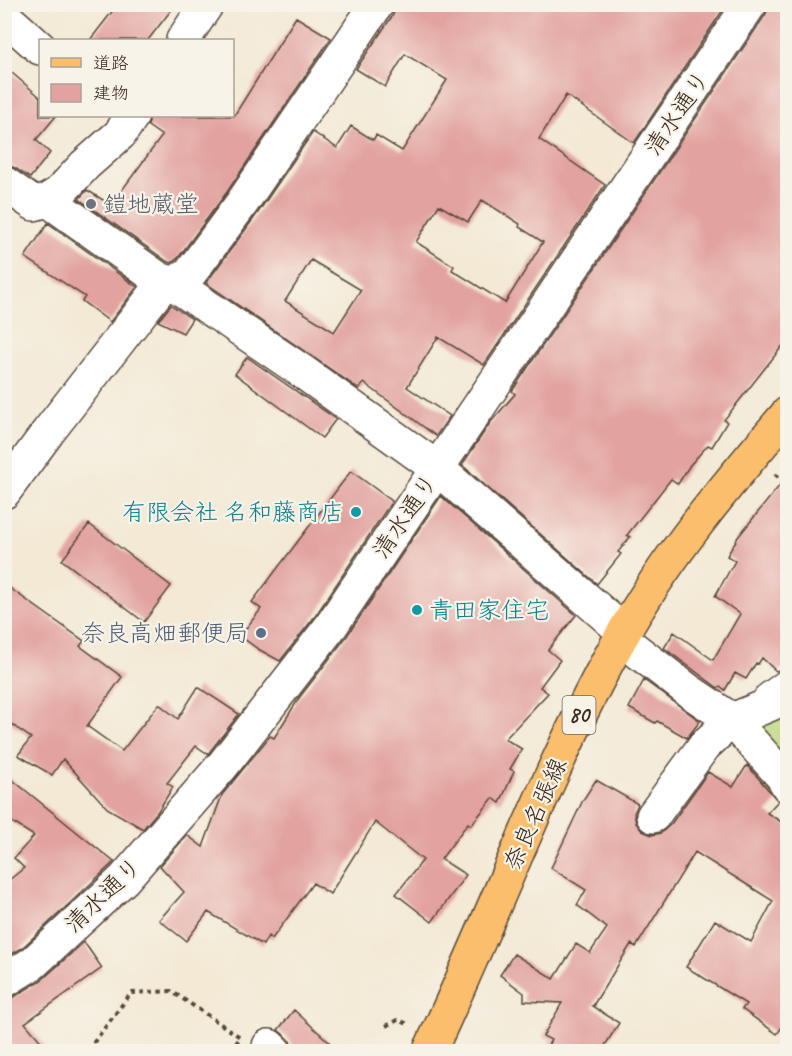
<svg xmlns="http://www.w3.org/2000/svg" width="792" height="1056" font-family="Caveat,'Klee One',sans-serif">
<style>
.green{fill:#bbd479;stroke:#7b7f4c;stroke-width:1.5}
.building{fill:#e2a29f;fill-rule:evenodd}
.lines{fill:none;stroke-linecap:round;stroke-linejoin:round}
.minor-casing{stroke:#574739;stroke-width:36}
.major-casing{stroke:#574739;stroke-width:36}
.path{stroke:#574739;stroke-width:4;stroke-dasharray:4.5 4.5;stroke-linecap:butt}
.minor{stroke:#fff;stroke-width:33}
.major{stroke:#fabe6d;stroke-width:33}
.worship-dot{fill:#6b7280;stroke:#f7f3e8;stroke-width:2}
.culture-dot{fill:#0f9aa8;stroke:#f7f3e8;stroke-width:2}
.service-dot{fill:#5c6f8a;stroke:#f7f3e8;stroke-width:2}
.labels{text-anchor:middle;dominant-baseline:central;stroke-width:4.5;stroke-linejoin:round;paint-order:stroke}
.shield{fill:#f7f3e8;stroke:#73665b;stroke-width:1.5}
.shield-label{font-size:22px;font-weight:bold;fill:#3b2a1e}
.street-label{font-size:24px;fill:#3b2a1e;stroke:#f7f3e8}
.worship-label{font-size:24px;fill:#5b616d;stroke:#f7f3e8;text-anchor:start}
.culture-label{font-size:24px;fill:#0d838f;stroke:#f7f3e8;text-anchor:end}
.service-label{font-size:24px;fill:#4e5e75;stroke:#f7f3e8;text-anchor:end}
</style>
<rect width="100%" height="100%" fill="#f7f3e8"/>
<filter id="ink" filterUnits="userSpaceOnUse"><feTurbulence type="fractalNoise" baseFrequency=".0167" numOctaves="2"/><feDisplacementMap in="SourceGraphic" scale="12" xChannelSelector="R" yChannelSelector="G"/><feConvolveMatrix kernelMatrix="1 2 1 2 8 2 1 2 1" color-interpolation-filters="sRGB"/></filter>
<filter id="wash" filterUnits="userSpaceOnUse"><feTurbulence type="fractalNoise" baseFrequency=".008" numOctaves="4" result="noise"/><feDisplacementMap in="SourceGraphic" scale="24" xChannelSelector="R" yChannelSelector="G"/><feGaussianBlur stdDeviation="1.35" result="paint"/><feColorMatrix in="noise" values="0 0 0 0 0 0 0 0 0 0 0 0 0 0 0 0 0 1.4 0 .05"/><feComposite in="paint" operator="in"/></filter>
<g filter="url(#wash)">
<rect width="100%" height="100%" fill="#f3e9d5"/>
<path class="green" d="M787 709V779L749 722Z"/>
<g id="blocks">
<path class="building" d="M118 4H176L148 40H90Z
M396 4H727L634 143 566 95 539 139 605 185 484 365 438 337 407 387 450 416 436 436 364 383 359 389 206 283 257 214 313 132 337 148 351 126 373 140 376 135 402 151 447 80 405 54 385 87 356 69 393 15ZM482 200 520 224 519 227 543 242 505 303 452 270 454 266 416 242 439 205 468 222ZM311 260 361 290 334 332 285 301Z
M769 4H788V339L724 420 727 422 712 447 708 445 690 465 678 484 671 479 627 535 630 537 618 552 621 554 597 584 462 465 490 423 515 394 512 391 766 14Z
M296 17 331 38 227 192 178 258 171 263 168 262 79 199 87 190 111 205 162 136 148 126 150 116H234Z
M4 66 40 97V116H56L36 140 50 153 30 178 15 168 4 164Z
M48 223 137 287 110 322 82 301 85 297 25 257Z
M171 305 192 319 183 333 158 321Z
M247 357 336 419 322 438 235 374Z
M351 471 392 501 316 615 280 661 258 649 240 636 261 609 252 602Z
M788 475V668L776 671 762 658 758 664 756 663 746 679 735 673 725 690 720 686 718 688 664 648 674 632 713 660 740 614 715 596 735 561 727 556 738 537Z
M441 496 576 615 548 650 560 660 540 687 548 693 505 739 522 749 510 769 514 771 500 803 493 798 471 825 468 823 441 859 466 875 432 922 396 894 423 860 375 822 330 894 313 883 272 939 268 936 263 945 208 912 186 941 159 920 184 892 160 866 187 835 203 847 222 795 270 736 274 738 299 698 347 636Z
M89 524 171 586 144 622 62 560Z
M4 584 84 641 80 646 122 677 87 726 122 751 159 704 178 719 198 687 239 714 208 754 196 746 167 783 173 787 158 811 143 829 107 808 63 759 52 775 18 755 31 738 4 719Z
M644 680 700 721 687 738 657 721 655 723 629 708Z
M747 765 778 801 767 813 788 826V1019L777 1034 742 1009 746 1004 686 967 715 920 751 942 773 901 695 852 636 947 631 944 594 1004 595 1005 592 1006 619 1023 601 1052H544L551 1040 543 1036 562 1003 524 1001V993L500 975 514 954 554 979 576 944 590 953 607 928 577 905 586 890 551 868 583 800 596 780 638 804 634 813 636 823 642 831 652 835 661 833 671 824 708 772 733 787Z
M4 773 114 862 22 948 4 959V884L24 868 14 858 34 836 4 817Z
M84 942 102 968 25 1023 50 1052H4V1000L14 997 43 979Z
M294 1010 340 1052H294L289 1039 278 1030Z"/>
</g>
</g>
<g filter="url(#ink)">
<use href="#blocks" fill-opacity="0" stroke="#574739" stroke-width="1.5"/>
<g class="lines">
<g class="minor-casing">
<path id="minor" d="M4 16 40 48
M183 40 207 4
M4 183 34 204 48 200 59 193 85 165 120 134 132 116
M48 200 159 279 174 284 303 372 437 468 624 632
M4 492 48 432 160 288 174 284 191 272 242 203 377 4
M620 638 689 691 732 720 782 776 788 786
M653 816 704 746 732 720 771 704 770 699 788 686
M4 981 33 963 124 879 223 765 331 626 750 4
M269 1046 275 1052"/>
</g>
<g class="major-casing">
<path id="major" d="M429 1052C494 915 546 771 620 639 666 557 727 484 788 413"/>
</g>
<path class="path" d="M775 474 788 485
M386 1026 398 1020 408 1024
M96 1052 94 1042 131 993 171 991 240 1037 231 1052"/>
<use href="#minor" class="minor"/>
<use href="#major" class="major"/>
</g>
</g>
<circle class="worship-dot" cx="91" cy="204" r="6"/>
<g class="culture-dot">
<circle cx="356" cy="512" r="6"/>
<circle cx="417" cy="610" r="6"/>
</g>
<circle class="service-dot" cx="261" cy="633" r="6"/>
<g class="labels">
<rect class="shield" x="562.5" y="696" width="33" height="38" rx="4.5"/>
<g class="shield-label">
<text x="579" y="715">80</text>
</g>
<g class="street-label">
<text transform="translate(677 113) rotate(-56)">清水通り</text>
<text transform="translate(405 516) rotate(-56)">清水通り</text>
<text transform="translate(535 814) rotate(-66)">奈良名張線</text>
<text transform="translate(103 895) rotate(-44)">清水通り</text>
</g>
<g class="worship-label">
<text x="103" y="204">鎧地蔵堂</text>
</g>
<g class="culture-label">
<text x="344" y="512">有限会社 名和藤商店</text>
<text x="429" y="610" text-anchor="start">青田家住宅</text>
</g>
<g class="service-label">
<text x="249" y="633">奈良高畑郵便局</text>
</g>
</g>
<rect width="792" height="1056" fill="none" stroke="#f7f3e8" stroke-width="24"/>
<rect x="39" y="39" width="195" height="78" fill="#f7f3e8" stroke="#aca397" stroke-width="1.5"/>
<rect x="51" y="58" width="30" height="9" fill="#fabe6d" stroke="#aca397" stroke-width="1.5"/>
<text x="93" y="69" font-size="18" fill="#3b2a1e">道路</text>
<rect x="51" y="84" width="30" height="18" fill="#e2a29f" stroke="#aca397" stroke-width="1.5"/>
<text x="93" y="99" font-size="18" fill="#3b2a1e">建物</text>
</svg>
